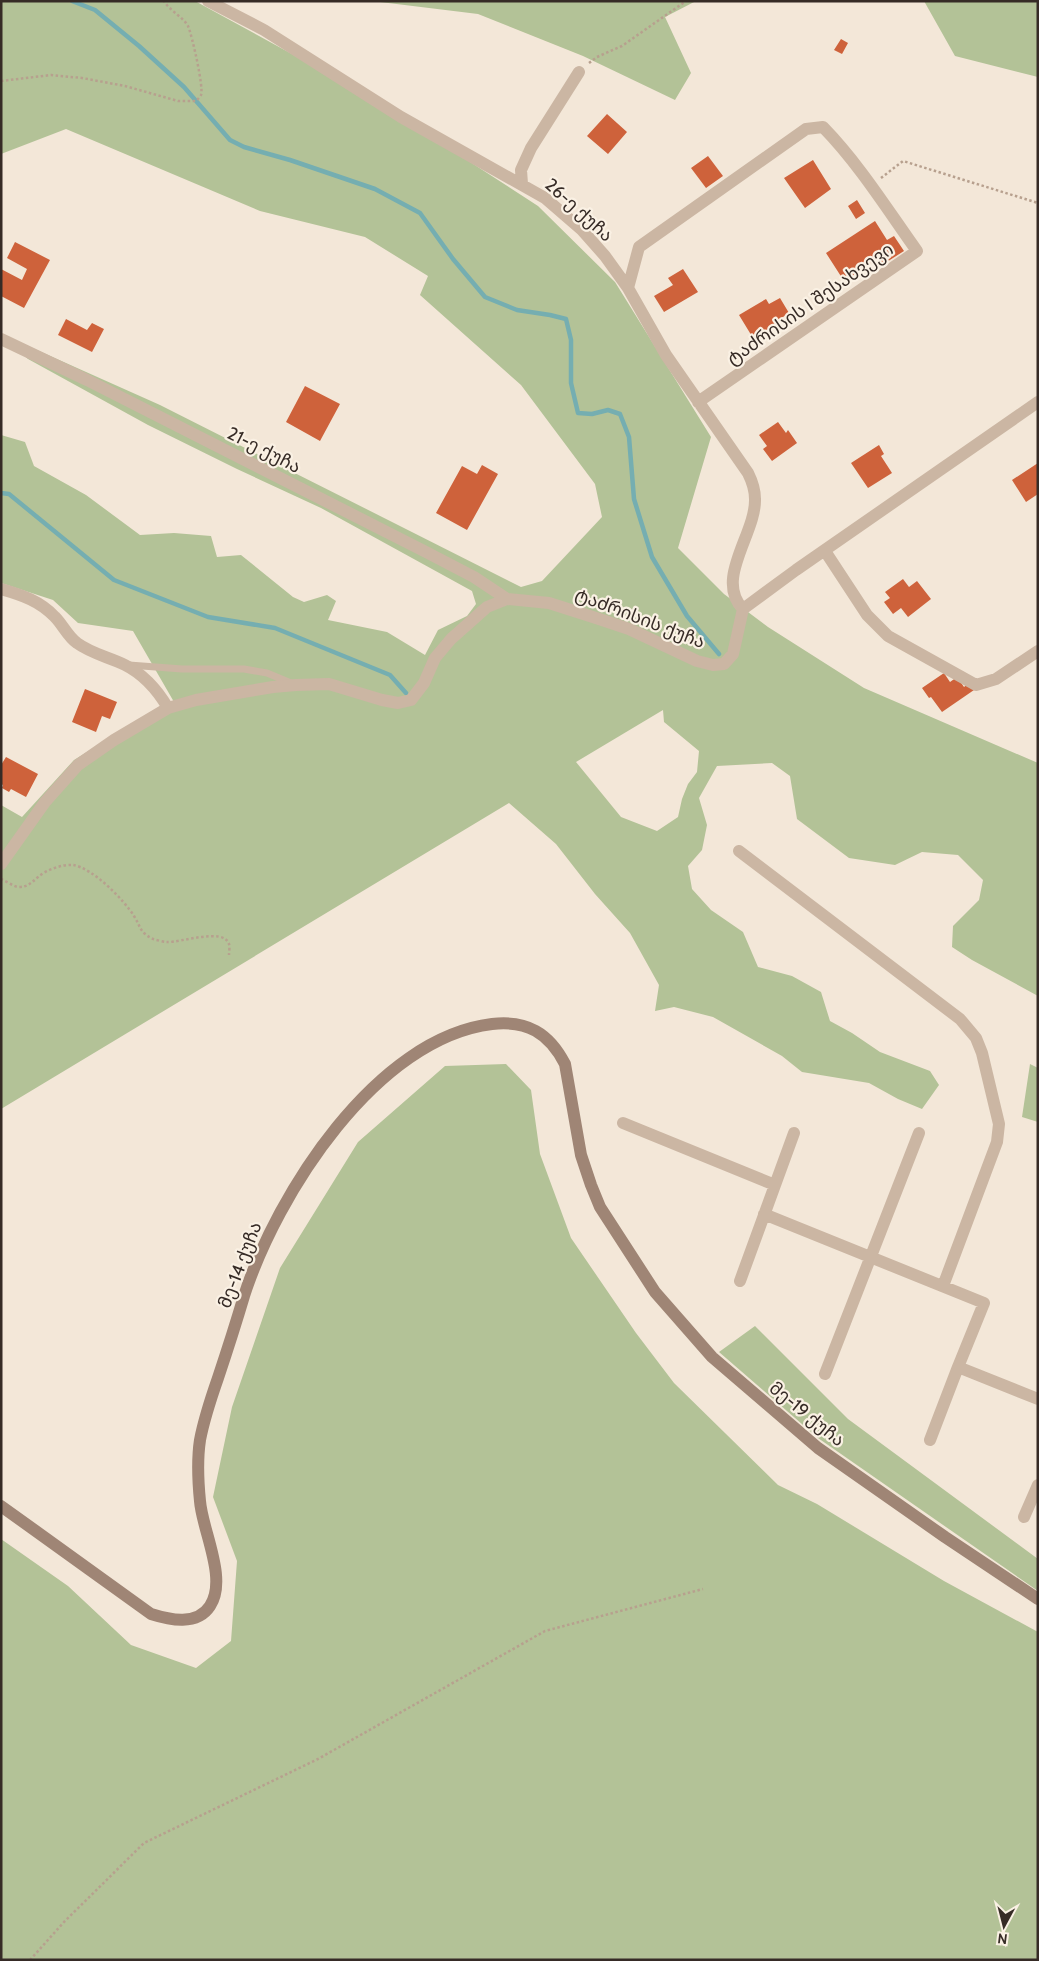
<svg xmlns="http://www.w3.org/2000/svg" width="1039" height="1961" font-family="Cabin,'Noto Sans Georgian',sans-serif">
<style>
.green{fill:#b3c297;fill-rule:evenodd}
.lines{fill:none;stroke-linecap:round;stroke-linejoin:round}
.stream{stroke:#75aeb1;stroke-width:4.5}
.building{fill:#ce623b}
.path{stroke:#b7a08e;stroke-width:2.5;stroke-dasharray:2.5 2.5;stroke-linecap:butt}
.lane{stroke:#cbb6a3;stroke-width:7}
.street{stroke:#cbb6a3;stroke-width:12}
.secondary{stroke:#9f8575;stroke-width:12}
.labels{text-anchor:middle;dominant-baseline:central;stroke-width:4.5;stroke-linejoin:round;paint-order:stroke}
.street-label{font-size:18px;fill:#362b26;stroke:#faf1e4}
</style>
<rect width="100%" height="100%" fill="#f3e7d8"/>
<path class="green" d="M1 1H195L365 94 538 206 615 282 711 437 678 548 724 594 768 627 864 688 1038 763V996L972 960 952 947 953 926 979 900 983 880 958 855 922 852 895 865 849 858 797 819 790 776 772 763 717 766 699 798 707 825 702 850 688 866 692 889 711 910 743 932 758 967 792 976 821 992 830 1021 852 1033 880 1052 930 1071 939 1085 922 1109 898 1099 869 1083 802 1072 782 1056 713 1017 674 1007 655 1011 659 985 630 933 595 894 556 844 509 803 1 1109V805L22 817 74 760 140 719 174 702 133 631 78 623 53 600 1 583V435L25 442 34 466 86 495 140 535 174 533 211 536 217 557 241 555 293 597 304 602 327 595 336 601 328 620 387 632 425 655 438 630 467 616 476 604 472 591 321 508 237 469 148 425 28 359 1 334 160 405 521 587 542 581 602 517 595 484 521 385 420 295 428 276 365 237 260 211 66 129 1 154ZM663 710 664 722 699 751 697 772 688 784 682 799 678 817 657 831 621 817 576 762Z
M372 1H696L665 17 691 73 675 100 583 56 478 14Z
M924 1H1038V77L955 56Z
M506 1064 531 1090 540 1154 571 1238 636 1333 674 1383 778 1485 817 1504 944 1581 1038 1632V1960H1V1539L68 1586 131 1645 196 1668 231 1641 237 1561 213 1497 232 1407 280 1268 358 1142 445 1066Z
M1030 1064 1038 1068V1122L1022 1117Z
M755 1326 848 1419 1038 1559V1591L818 1438 719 1352Z"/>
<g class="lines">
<path class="stream" d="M72 1 95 10 139 46 184 87 230 140 244 147 290 160 375 189 420 213 453 259 485 297 517 310 550 315 566 319 571 340V383L578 413 592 414 608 410 620 414 629 437 634 499 652 557 687 616 719 654
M1 493 9 494 114 580 208 617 275 628 390 675 406 693"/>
</g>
<path class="building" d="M841 39 848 43 842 54 834 50Z
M607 114 627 132 608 154 587 136Z
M708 156 723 176 706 188 691 168Z
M813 160 831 189 805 208 784 178Z
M857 200 865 213 856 219 848 206Z
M875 221 887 240 894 236 904 251 882 265 879 259 844 281 826 253Z
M15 242 50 260 24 308 1 296V269L22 280 27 269 7 258Z
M683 269 698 292 664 312 654 296 673 285 668 278Z
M780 298 789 313 777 321 778 324 768 330 770 334 761 339 758 335 753 338 739 315 766 299 769 304Z
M66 319 87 330 92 323 104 329 92 352 58 335Z
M305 386 340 404 320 441 286 422Z
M778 422 786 433 788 430 797 443 772 461 763 449 767 446 759 435Z
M879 445 884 454 881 456 892 473 868 488 851 463Z
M1038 463V494L1026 502 1012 480Z
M482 465 498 474 467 530 436 513 462 466 477 474Z
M903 579 909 587 917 581 931 599 908 617 901 608 893 614 884 602 890 598 885 592Z
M944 673 950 682 957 677 964 687 969 683 974 690 942 712 931 697 929 698 922 688Z
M85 689 117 702 110 719 102 716 96 732 72 722Z
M6 757 38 774 26 797 11 789 9 792 2 788 3 785 1 784V765Z"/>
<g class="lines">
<path class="path" d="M589 63 597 57 622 46 686 1
M1 81 51 75 82 78 125 86 178 101H196C198 99 200 97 201 95 204 88 192 35 188 26 183 17 170 11 164 1
M881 178 903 161 1038 203
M1 879C6 881 13 886 18 887 28 887 31 883 38 877 46 870 62 864 73 865 93 868 124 900 134 916 141 927 139 932 153 939 157 940 163 942 167 942 179 943 224 927 229 944 230 947 229 952 229 955
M30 1960 64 1922 144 1843 318 1759 545 1631 703 1589"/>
<path class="lane" d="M129 665 182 669H244L267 673 291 683"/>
<path class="street" d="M208 1 264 30 401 117 545 198 582 230 605 256 628 288 666 355 748 473C752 481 755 489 755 499 756 534 714 579 743 609
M522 184 521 170 531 148 579 72
M628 288 639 247 806 129 823 127C859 164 887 209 917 251L698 402
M1 339 87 380 426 552 474 577 507 599
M825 551 867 615 888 636 976 685 996 679 1038 651
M1 589C22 595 40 601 55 617 63 625 68 637 77 643 92 654 109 657 125 665 143 674 158 691 168 708
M739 851 960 1019 976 1038 982 1053 999 1124 997 1142 943 1286
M1 864 45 802 78 765 114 740 168 708 196 700 273 687 296 685 329 684 382 700 398 703 411 700 424 683 435 658 451 639 487 607 507 599 549 603 596 618 629 629 697 661 713 665 724 664 733 654 743 609 796 570 1038 402
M623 1123 775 1185
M764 1214 984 1303 958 1367 1038 1399
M740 1281 794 1133
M825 1374 919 1133
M930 1440 958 1367
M1024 1517 1038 1485"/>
<path class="secondary" d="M1 1506 151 1614C170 1620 197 1626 210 1606 228 1579 202 1530 200 1501 198 1481 197 1460 200 1440 204 1419 211 1398 218 1378 227 1351 236 1323 244 1296 277 1194 376 1038 492 1024 527 1020 549 1033 565 1064L581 1155 591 1185 600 1207 655 1292 712 1357 818 1448 945 1537 1038 1599"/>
</g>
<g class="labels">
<g class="street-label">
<text transform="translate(579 210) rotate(42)">26-ე ქუჩა</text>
<text transform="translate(810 304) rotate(-35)">ტაძრისის I შესახვევი</text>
<text transform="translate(264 450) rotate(27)">21-ე ქუჩა</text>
<text transform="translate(640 618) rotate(21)">ტაძრისის ქუჩა</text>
<text transform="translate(240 1265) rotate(-69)">მე-14 ქუჩა</text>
<text transform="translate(807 1414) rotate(39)">მე-19 ქუჩა</text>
</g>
</g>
<rect width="1039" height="1961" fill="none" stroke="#362b26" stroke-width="5"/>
<g transform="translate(1004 1926) rotate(187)" stroke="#faf1e4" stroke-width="4" paint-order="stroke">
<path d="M0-4L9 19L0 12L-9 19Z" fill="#362b26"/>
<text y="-8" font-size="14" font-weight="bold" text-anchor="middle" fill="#362b26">N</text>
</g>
</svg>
